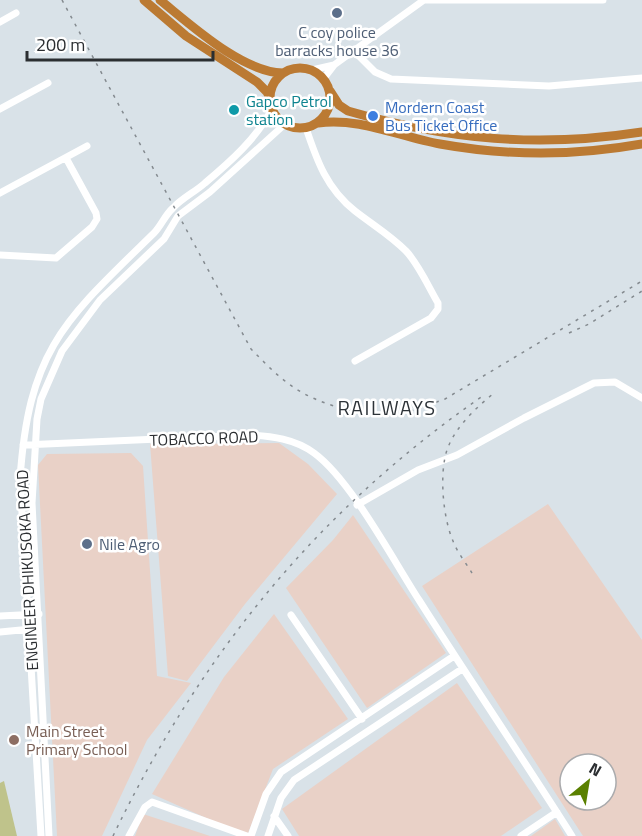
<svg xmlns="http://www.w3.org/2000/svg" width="642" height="836" font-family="'Titillium Web',sans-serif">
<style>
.industrial{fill:#e9d1c7;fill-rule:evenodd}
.green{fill:#bfc38b}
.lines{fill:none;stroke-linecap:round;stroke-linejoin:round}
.minor{stroke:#fff;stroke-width:7}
.highway{stroke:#bb7a33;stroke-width:9}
.rail{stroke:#848a8f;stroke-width:1.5;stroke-dasharray:3 6;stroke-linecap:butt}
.service-dot{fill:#5c6f8a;stroke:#fff;stroke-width:2}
.culture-dot{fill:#0f9aa8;stroke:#fff;stroke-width:2}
.shop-dot{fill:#3f7fe0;stroke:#fff;stroke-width:2}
.education-dot{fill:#8d6e63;stroke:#fff;stroke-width:2}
.labels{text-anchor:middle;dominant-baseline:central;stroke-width:5;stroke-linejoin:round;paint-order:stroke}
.service-label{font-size:16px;fill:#4e5e75;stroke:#fff}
.culture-label{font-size:16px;fill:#0d838f;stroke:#fff;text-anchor:start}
.shop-label{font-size:16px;fill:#366cbe;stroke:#fff;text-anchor:start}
.street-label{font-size:16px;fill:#2b2e31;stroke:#fff}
.education-label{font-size:16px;fill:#785e54;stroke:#fff;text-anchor:start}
.quarter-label{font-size:20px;letter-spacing:1.5px;fill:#2d3338;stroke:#fff}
</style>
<rect width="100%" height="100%" fill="#d9e2e8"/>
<path class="industrial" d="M279 443 308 464 337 494 245 604 187 681 168 676 150 444Z
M131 453 143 466 157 676 191 683 147 740 102 836H57L38 465 47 454Z
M548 504 642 640V836H583L422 586ZM570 764H606V800H570Z
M353 515 446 653 367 708 286 588 333 540Z
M274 614 348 719 273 769 247 836 152 794 224 677Z
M457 683 542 808 501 836H299L282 809Z
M143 814 210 836H135Z
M555 819 565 836H531Z"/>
<path class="green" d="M4 781 17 836H0V783Z"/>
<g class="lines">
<path class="minor" d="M423 0H603
M0 22 16 13
M354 51 375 72 391 79 549 86 642 78
M334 65 424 0
M312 70 334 65 324 78
M0 109 48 83
M306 128C317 161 327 189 355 211 373 225 390 235 406 251 419 265 428 286 438 303V309L431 318 355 361
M0 193 87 146
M0 255 56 258 92 227 97 219 96 213 66 158
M23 445 249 435C272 436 295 439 314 453 351 480 393 560 419 600 469 679 522 757 572 836
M357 505 418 470 457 455 524 418 594 383 615 382 642 398
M291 615 362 719
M0 616 39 614
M0 632 31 629
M274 816 288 836
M41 836 20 479C29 348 65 320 154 233 161 226 165 215 173 208 182 198 195 192 205 183 230 162 257 138 272 109
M49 836 32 503 37 419 41 399 62 351 100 300 164 239 178 216 210 192 285 124
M129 836 145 807 152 802 247 836
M251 836 266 794 281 772 454 656
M268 836 281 798 294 780 462 669
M521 836 557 812"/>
<path class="highway" d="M144 0 186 36 257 82 267 92 270 98
M160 0C191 25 242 72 283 73
M270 98a30 30 0 1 1 60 0a30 30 0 1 1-60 0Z
M330 91 339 105 348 111C449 140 539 148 642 132
M318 123C359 117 400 137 440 144 507 156 575 156 642 144"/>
<path class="rail" d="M62 0 251 349C263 361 275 374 289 384 321 408 370 418 409 411 421 409 433 403 445 399L642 281
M569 333 589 324 642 291
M472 573C466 563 457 552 453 541 443 518 439 474 447 450 455 427 476 408 494 393
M113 836C201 654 317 511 484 395"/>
</g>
<g class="service-dot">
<circle cx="337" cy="13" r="6"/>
<circle cx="87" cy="544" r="6"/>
</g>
<circle class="culture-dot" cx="234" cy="110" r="6"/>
<circle class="shop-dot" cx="373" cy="116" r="6"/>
<circle class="education-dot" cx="14" cy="740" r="6"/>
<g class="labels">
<g class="service-label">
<text x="337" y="32">C coy police<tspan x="337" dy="18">barracks house 36</tspan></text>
<text x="99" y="544" text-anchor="start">Nile Agro</text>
</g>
<g class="culture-label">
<text x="246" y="101">Gapco Petrol<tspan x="246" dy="18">station</tspan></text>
</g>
<g class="shop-label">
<text x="385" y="107">Mordern Coast<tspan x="385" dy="18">Bus Ticket Office</tspan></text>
</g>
<g class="street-label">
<text transform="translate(204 438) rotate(-2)">TOBACCO ROAD</text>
<text transform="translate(27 570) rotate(-93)">ENGINEER DHIKUSOKA ROAD</text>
</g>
<g class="education-label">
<text x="26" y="731">Main Street<tspan x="26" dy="18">Primary School</tspan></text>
</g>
<g class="quarter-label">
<text x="387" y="407">RAILWAYS</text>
</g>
</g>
<g transform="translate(588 782) rotate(30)"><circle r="28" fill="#ffffff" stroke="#aaabad" stroke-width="1.5"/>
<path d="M0-4.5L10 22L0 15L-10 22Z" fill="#5a8000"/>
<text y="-9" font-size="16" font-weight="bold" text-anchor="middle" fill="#2b2e31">N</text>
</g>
<path d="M27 51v9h186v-9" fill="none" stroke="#2b2e31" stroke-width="3"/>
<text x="36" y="51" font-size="18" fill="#2b2e31" stroke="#ffffff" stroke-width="4.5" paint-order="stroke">200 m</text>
</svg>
